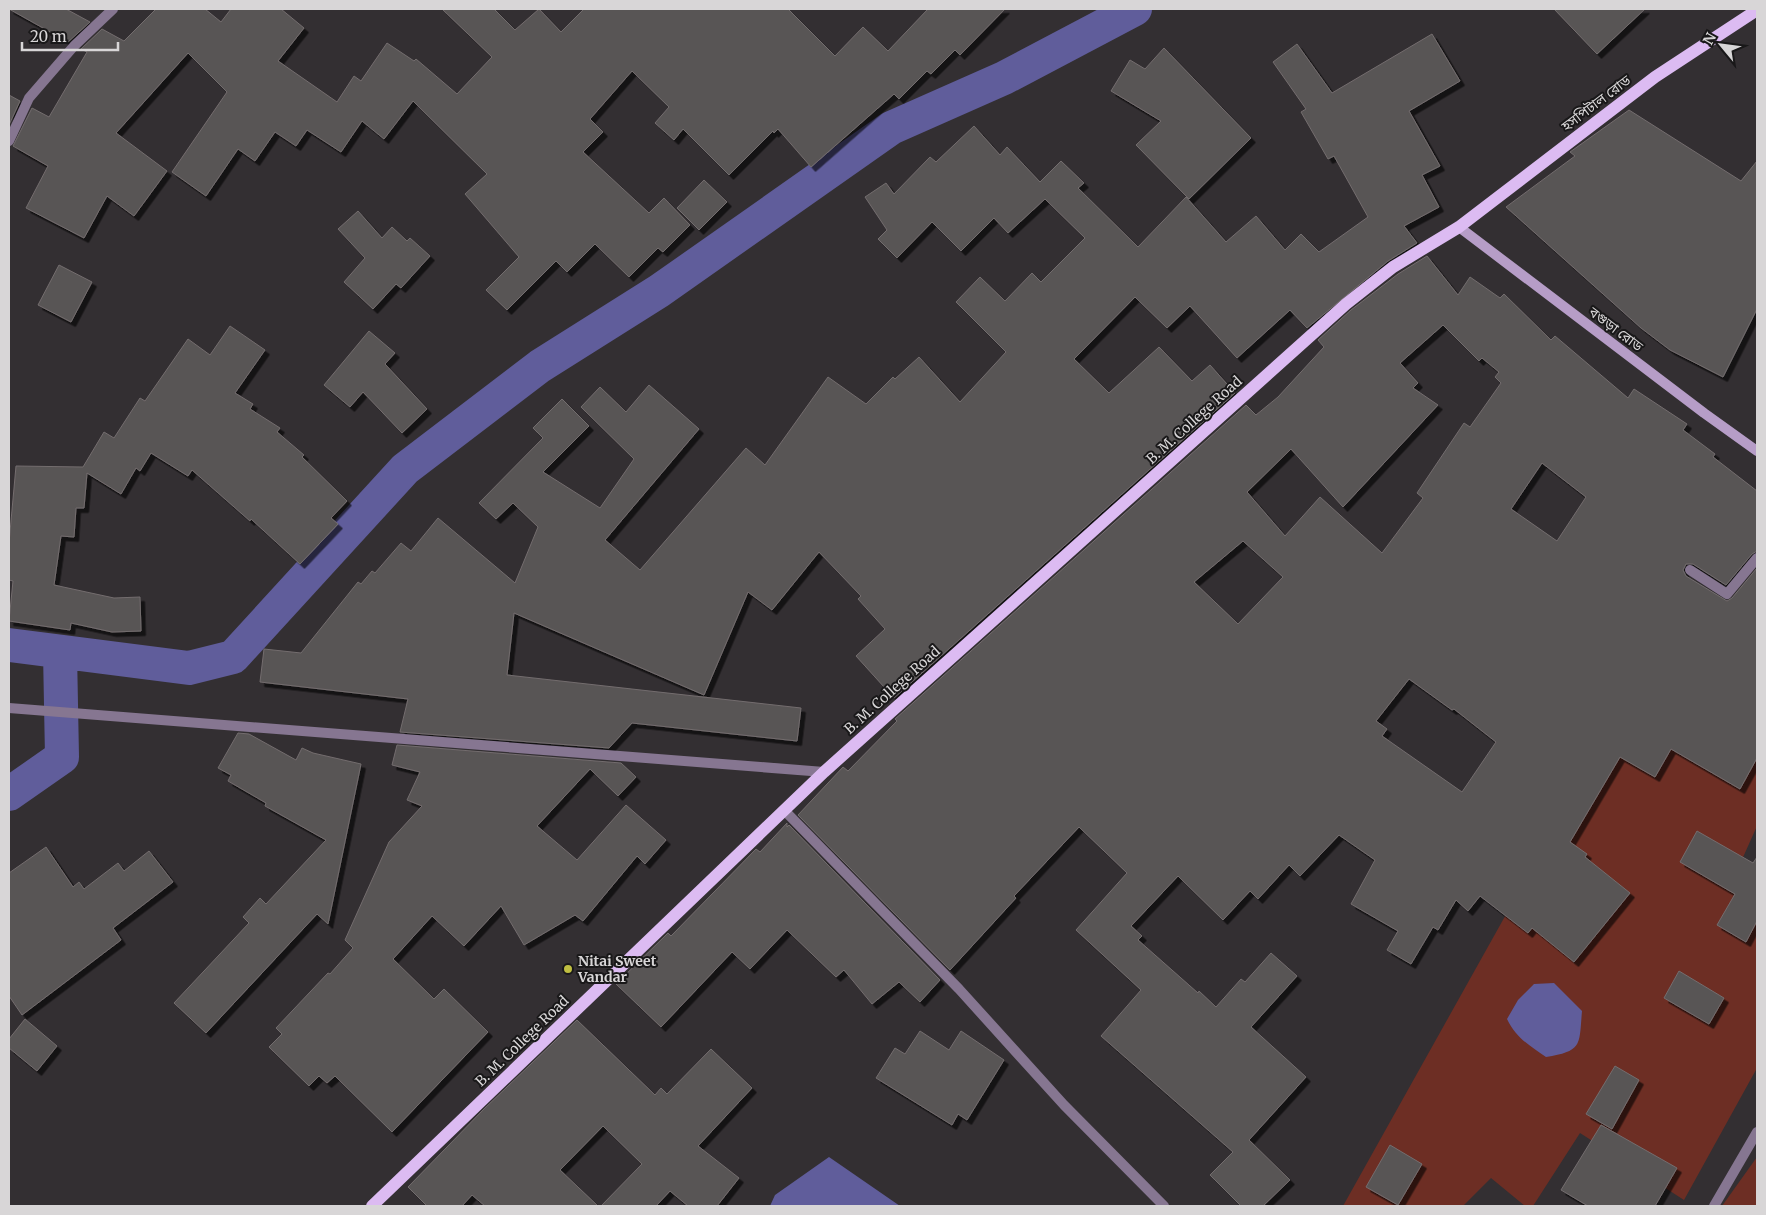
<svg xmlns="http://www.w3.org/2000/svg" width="1766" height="1215" font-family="Merriweather,'Noto Sans Bengali',serif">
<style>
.green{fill:#6d2e24}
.water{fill:#605d9b}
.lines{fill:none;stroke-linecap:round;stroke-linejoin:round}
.canal{stroke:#605d9b;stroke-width:34}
.building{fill:#595455;stroke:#736d6e;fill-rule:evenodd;filter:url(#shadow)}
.pedestrian{stroke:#867691;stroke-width:10}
.minor{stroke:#867691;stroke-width:10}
.tertiary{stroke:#867691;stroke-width:10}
.secondary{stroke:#b69dc7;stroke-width:10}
.primary{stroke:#dcbbf2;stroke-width:12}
.poi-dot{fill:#bfbe41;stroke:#191819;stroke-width:2}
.labels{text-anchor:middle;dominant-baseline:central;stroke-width:4;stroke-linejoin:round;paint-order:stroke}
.street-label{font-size:14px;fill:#d8d6d7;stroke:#191819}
.poi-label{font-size:14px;font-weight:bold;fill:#d8d6d7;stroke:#191819;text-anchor:start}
</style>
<defs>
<filter id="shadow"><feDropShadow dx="4.5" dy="4.5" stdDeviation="0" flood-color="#0009"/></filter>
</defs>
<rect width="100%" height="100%" fill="#332f32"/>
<path class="green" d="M1699 584V698L1757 761V826L1740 864 1757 879V1068L1684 1200 1580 1133 1533 1206H1525L1491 1178 1463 1206H1343L1546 843Z
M1757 1157V1206H1722Z"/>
<path class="water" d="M1554 983 1582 1011C1579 1045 1583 1051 1546 1057 1530 1046 1516 1038 1507 1019L1518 1000 1534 984Z
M829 1157 900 1206H770L775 1195Z"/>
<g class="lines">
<path class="canal" d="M9 645 189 668 233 657 405 469 540 366 659 291 891 128 1004 78 1135 9
M9 794 62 757 60 652"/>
</g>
<path class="building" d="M9 9H66L90 22 68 42Z
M156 9H205L221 22 231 9H281L304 28 278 61 337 102 354 76 361 81 387 43 414 61 416 59 457 94 492 57 442 9H494L515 30 539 9 561 32 584 9H788L835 56 863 27 888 51 928 9H1005L960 55 955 50 931 74 927 71 899 99 894 94 811 167 778 129 774 133 773 131 729 175 683 129 674 140 655 123 669 107 632 71 590 119 603 132 583 152 649 213 664 198 690 225 663 252 658 248 629 277 595 244 567 272 556 261 507 310 486 290 519 257 465 194 487 174 413 101 384 139 362 121 341 152 307 130 296 146 275 132 255 161 238 149 206 196 172 172 227 92 188 53 116 133 167 171 134 216 107 196 84 238 26 208 48 166 13 146 32 108 49 117 87 52 81 49 102 29 124 41Z
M1554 9H1645L1597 54Z
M1432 34 1460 81 1409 111 1440 166 1422 175 1439 207 1404 226 1417 243 1388 261 1307 328 1290 310 1237 358 1190 306 1167 328 1135 297 1074 359 1109 393 1159 347 1192 381 1210 365 1235 393 894 698 856 656 885 629 858 599 861 596 819 552 772 610 748 592 704 695 514 613 507 675 801 708 797 741 632 723 609 748 400 732 408 699 260 682 264 649 301 653 358 582 361 584 372 571 375 573 401 543 411 551 438 518 515 583 538 527 513 503 496 519 479 503 543 438 533 428 562 399 589 426 543 472 600 508 634 459 581 407 600 387 626 412 649 385 699 429 605 540 640 570 746 448 765 465 828 377 866 404 893 377 895 379 919 357 960 402 1006 352 956 302 980 277 1005 301 1032 273 1041 282 1085 238 1045 199 1008 233 994 218 961 251 932 222 897 258 878 239 887 230 865 197 886 183 894 194 930 157 936 162 974 126 1000 155 1007 147 1040 182 1061 161 1084 183 1078 188 1138 247 1186 197 1226 242 1256 216 1285 250 1301 234 1319 252 1368 217 1334 156 1328 159 1301 112 1306 109 1273 62 1297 44 1332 93Z
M1164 48 1251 138 1189 199 1136 145 1161 121 1111 91 1130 60 1145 69Z
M9 95 20 101 9 125Z
M1629 110 1741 181 1757 161V309L1723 377 1670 350 1641 328 1506 207 1575 156 1570 152Z
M704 180 727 202 699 230 677 208Z
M358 211 382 238 392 227 407 241 410 238 430 256 401 288 396 284 373 309 344 282 365 258 338 229Z
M1427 256 1458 295 1470 277 1500 298 1504 294 1551 340 1555 336 1628 398 1634 389 1687 424 1683 430 1715 454 1713 457 1757 491V551L1752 554 1726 585 1693 564H1686L1683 570 1686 576 1727 601 1732 598 1757 568V758L1740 789 1671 749 1655 777 1620 757 1570 842 1587 854 1585 857 1630 893 1574 962 1532 928 1528 933 1480 896 1468 911 1456 900 1438 930 1433 927 1411 964 1387 950 1398 931 1351 904 1375 860 1339 835 1300 876 1289 865 1258 899 1250 891 1223 920 1178 876 1131 926 1142 936 1138 940 1198 993 1199 991 1216 1007 1241 979 1245 982 1271 953 1297 976 1251 1027 1306 1077 1249 1140 1290 1180 1263 1206H1241L1210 1175 1233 1152 1101 1036 1141 990 1076 930 1127 873 1079 827 1014 896 1016 898 950 970 798 815 843 767 848 771 897 721 895 719 1246 405 1256 415 1278 397 1324 347 1318 340 1351 310 1398 274ZM1443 325 1479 361 1482 358 1499 372 1495 377 1501 383 1470 427 1464 423 1417 493 1423 498 1382 553 1320 497 1285 536 1247 492 1291 449 1343 507 1438 405 1413 388 1418 383 1400 363ZM1542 463 1586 497 1557 541 1511 509ZM1243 541 1283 577 1238 624 1194 582ZM1409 679 1452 710 1454 709 1496 742 1462 792 1382 736 1387 729 1376 721Z
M59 265 92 282 71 322 38 305Z
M230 326 265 350 235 393 253 404 250 409 280 428 277 432 304 455 302 457 347 501 331 518 338 524 300 564 251 519 250 521 192 470 188 476 151 453 140 471 136 468 121 494 87 473 84 508H76L74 537 61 536 54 585 114 598 140 597 141 631 112 632 71 623 70 630 9 621 13 581 9 580V543L16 466 83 467 104 432 114 438 140 398 145 401 188 339 210 355Z
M369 331 395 353 385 364 427 409 402 433 363 392 350 407 324 385Z
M238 733 249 734 296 760 302 748 313 753 361 764 328 924 317 914 206 1033 174 1003 249 923 243 917 260 898 266 904 326 840 265 806 266 803 228 781 231 775 218 768Z
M397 745 621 763 636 777 618 796 590 769 537 826 577 860 626 805 666 840 645 864 637 856 583 921 575 915 524 945 501 906 464 946 432 916 393 959 434 999 444 989 488 1032 392 1132 335 1076 327 1083 319 1076 309 1086 269 1047 282 1034 276 1028 328 973 330 974 353 948 345 940 389 842 422 806 407 800 420 772 392 765Z
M787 823V827L789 825 940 980 920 1002 899 982 872 1004 844 970 836 977 787 930 750 969 732 952 661 1027 616 984 668 933 671 936 756 849 760 852Z
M1697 831 1753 863 1757 857V921L1746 942 1717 925 1735 894 1680 862Z
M46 847 73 887 79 882 84 889 118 863 124 871 149 851 173 882 113 928 121 940 22 1015 9 996V873Z
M1679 971 1724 998 1709 1024 1664 998Z
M25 1019 57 1046 37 1071 9 1048V1039Z
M577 1020 655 1095 661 1088 667 1094 711 1049 752 1088 698 1146 739 1178 717 1206H688L670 1191 656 1206H601L642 1164 603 1126 560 1170 598 1206H485L472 1195 462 1206H427L408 1187 484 1109Z
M920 1031 949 1050 961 1031 1004 1060 967 1120 958 1114 952 1125 876 1078 895 1048 905 1054Z
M1615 1066 1639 1080 1612 1129 1586 1114Z
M1601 1125 1677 1168 1655 1206H1588L1561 1190Z
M1390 1145 1422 1164 1398 1205 1366 1187Z"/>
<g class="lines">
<path class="pedestrian" d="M1690 570 1727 594 1757 558"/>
<path class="minor" d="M784 810 959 989 1064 1105 1164 1206
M1714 1206 1757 1132"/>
<path class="tertiary" d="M9 141 29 98 74 46 113 9
M9 708 824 772"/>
<path class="secondary" d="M1459 227 1704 413 1757 451"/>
<path class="primary" d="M372 1206 824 772 1346 304 1393 267 1459 227 1655 77 1757 10"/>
</g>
<circle class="poi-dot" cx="568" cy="969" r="5"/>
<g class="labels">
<g class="street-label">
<text transform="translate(1596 103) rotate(-37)">হসপিটাল রোড</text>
<text transform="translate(1616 329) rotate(37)">বগুড়া রোড</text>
<text transform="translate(1194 420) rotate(-42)">B. M. College Road</text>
<text transform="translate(892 690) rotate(-42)">B. M. College Road</text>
<text transform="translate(522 1041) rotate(-44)">B. M. College Road</text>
</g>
<g class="poi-label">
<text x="578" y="961">Nitai Sweet<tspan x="578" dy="16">Vandar</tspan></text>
</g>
</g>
<rect width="1766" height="1215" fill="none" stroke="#d8d6d7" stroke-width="20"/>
<g transform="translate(1721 45) rotate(299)" stroke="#191819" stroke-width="4" paint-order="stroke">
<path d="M0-4L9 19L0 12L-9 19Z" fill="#d8d6d7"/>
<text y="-8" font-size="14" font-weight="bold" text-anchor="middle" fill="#d8d6d7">N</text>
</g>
<path d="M22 42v8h96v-8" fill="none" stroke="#d8d6d7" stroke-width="2.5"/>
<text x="30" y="42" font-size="15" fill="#d8d6d7" stroke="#191819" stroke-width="4" paint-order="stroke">20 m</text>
</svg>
